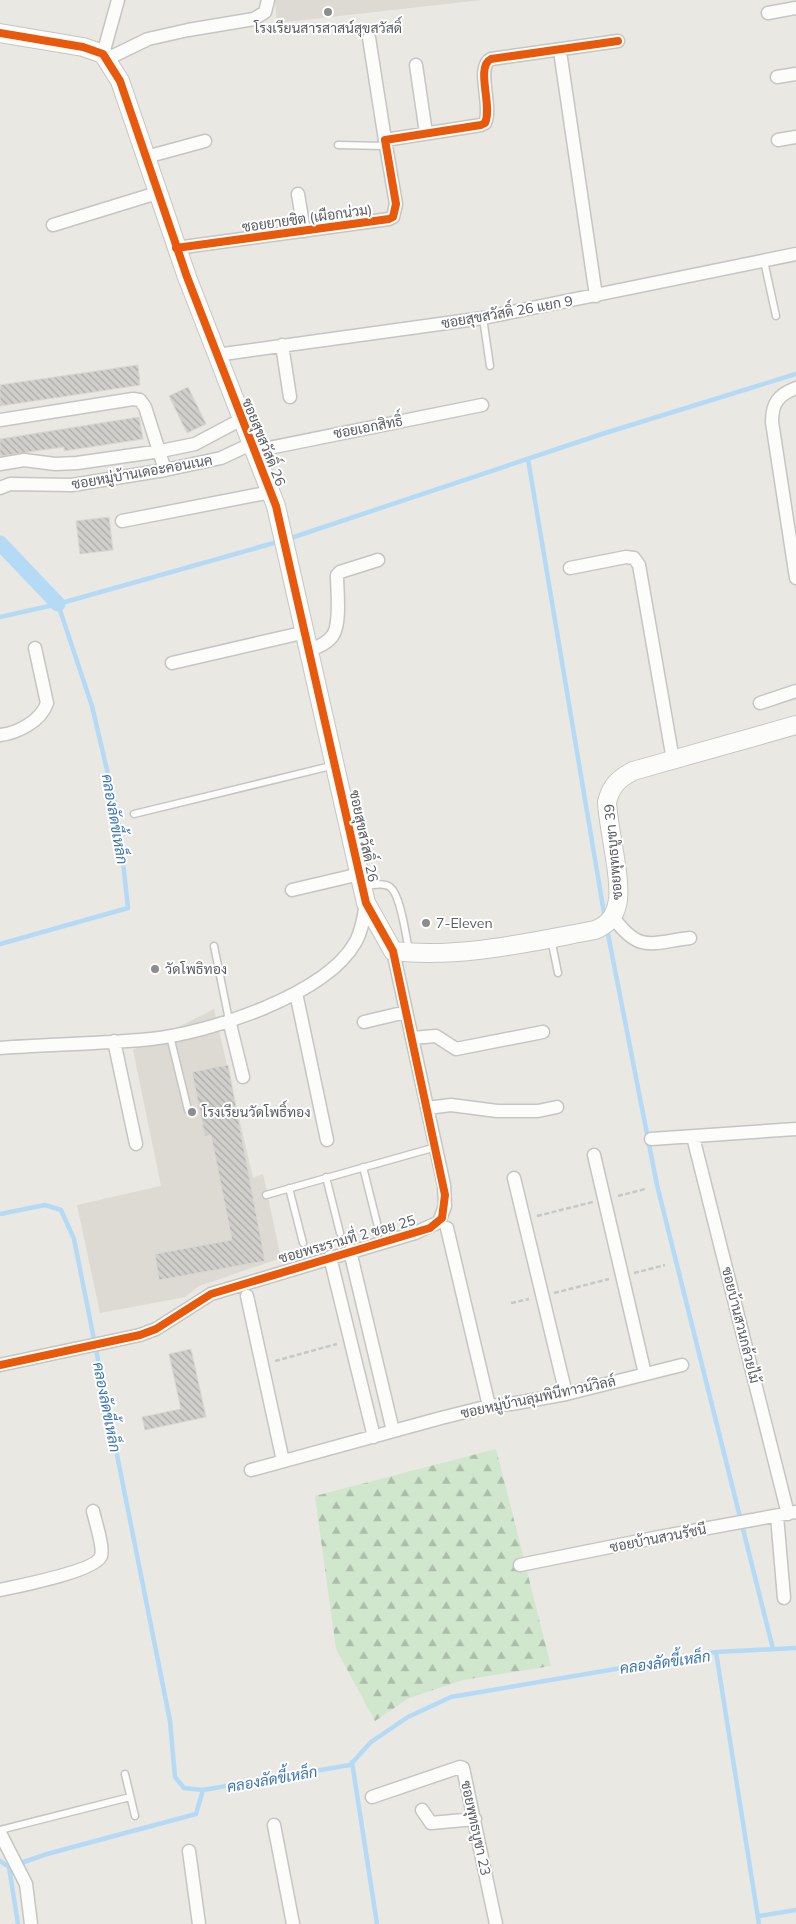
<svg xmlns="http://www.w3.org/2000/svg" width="796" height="1924" font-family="Mulish,Sarabun,sans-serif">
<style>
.education{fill:#dcdad2}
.forest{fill:url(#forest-firs)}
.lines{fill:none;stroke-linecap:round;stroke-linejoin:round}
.stream{stroke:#b4daf6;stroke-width:4.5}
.canal{stroke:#b4daf6;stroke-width:15}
.building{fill:url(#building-back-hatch);stroke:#d8d7d2}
.lane-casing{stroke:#c5c5c3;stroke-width:9}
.street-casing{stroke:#c5c5c3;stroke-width:15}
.secondary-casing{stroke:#c5c6c4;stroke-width:20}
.path{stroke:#c4cac7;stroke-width:2.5;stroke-dasharray:5 2.5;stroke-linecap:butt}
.lane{stroke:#fcfcfb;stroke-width:6}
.street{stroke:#fcfcfb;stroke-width:12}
.secondary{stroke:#fcfcfb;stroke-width:18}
.cycleway-casing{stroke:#fff;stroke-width:11}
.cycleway{stroke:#e8590c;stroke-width:8}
.poi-dot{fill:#8b8d8e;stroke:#fff;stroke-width:2}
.labels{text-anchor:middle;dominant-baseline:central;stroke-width:4;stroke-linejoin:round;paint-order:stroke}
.poi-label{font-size:14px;fill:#585c61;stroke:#fff;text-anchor:start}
.street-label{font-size:14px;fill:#585c61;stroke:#fff}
.water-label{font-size:15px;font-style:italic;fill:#3a74b2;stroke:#fff}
</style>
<defs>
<pattern id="forest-firs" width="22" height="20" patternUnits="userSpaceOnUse" patternTransform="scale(1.25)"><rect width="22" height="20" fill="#d0e6cd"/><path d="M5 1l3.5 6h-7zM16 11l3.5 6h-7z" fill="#acbeaa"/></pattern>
<pattern id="building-back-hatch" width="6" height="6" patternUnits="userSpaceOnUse" patternTransform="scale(1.25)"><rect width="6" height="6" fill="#d0cfcb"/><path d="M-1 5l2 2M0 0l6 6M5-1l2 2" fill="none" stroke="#acaba8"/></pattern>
</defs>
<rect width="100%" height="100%" fill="#e9e8e2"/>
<path class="education" d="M275 0H482L277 23Z
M214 1009 253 1178 263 1174 281 1258 199 1286 185 1297 100 1313 77 1205 161 1186 133 1050Z"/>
<path class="forest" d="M496 1449 551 1666 463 1680 409 1698 375 1721 336 1649 315 1496Z"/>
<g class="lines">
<path class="stream" d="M528 459 605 919
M288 539 602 434 796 374
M0 617 58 604 281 541
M607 929 657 1185 773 1649
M0 944 128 908 118 817 92 706 58 604
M0 1214 45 1205 61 1210 74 1239 170 1721 175 1777 184 1788 203 1790 350 1765 371 1742 408 1717 451 1697 716 1652 759 1924
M716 1652 796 1648
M352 1762 377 1924
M0 1861 9 1867
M759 1916 796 1910
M18 1924 9 1867 47 1854 196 1814 203 1790"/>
<path class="canal" d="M0 543 58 604"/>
</g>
<path class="building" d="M138 365 140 385 0 406V385Z
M188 387 206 424 187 433 169 396Z
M139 417 143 439 64 451V447L0 456V439Z
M109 517 113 550 80 554 76 521Z
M228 1065 265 1261 159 1280 155 1254 232 1240 211 1135 205 1136 192 1072Z
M191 1349 206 1417 145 1430 142 1417 181 1409 169 1354Z"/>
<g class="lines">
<g class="lane-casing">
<path id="lane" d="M338 145 386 146
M764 261 776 316
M483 318 490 366
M134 814 335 765
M363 887C371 885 383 882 390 887 401 895 406 937 409 951
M551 939 558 973
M214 946 229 1020
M170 1036 188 1110
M363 1167 377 1223
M326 1177 340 1233
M289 1188 303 1243
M266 1195 436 1147
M125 1774 135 1816
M0 1830 130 1797"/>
</g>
<g class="street-casing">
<path id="street" d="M768 13 796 8
M369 38 385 140
M103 54 118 0
M561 58 596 296
M107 59 148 39 188 30 254 19 265 12 268 0
M416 65 426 133
M777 77 796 74
M778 140 796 137
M146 157 205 141
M298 194 304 231
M53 225 157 193
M176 248 389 219 393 217 396 204 385 140 481 125 485 123C493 106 475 67 491 59L618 41
M282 345 290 397
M216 355 483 318 796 254
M796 388C778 395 772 403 772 422L796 578
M0 420 133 399 140 400 145 407 165 470
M254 451 482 405
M0 464 24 460 55 464 77 463 161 451 195 444 242 419
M0 488 10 484 72 485 165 470 221 458 251 444
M122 521 271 492
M570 568 626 557 634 558 639 565 673 760
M310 650C318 647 328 643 333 635 341 623 337 590 337 575L340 572 378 560
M172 663 306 632
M760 703 796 691
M0 735C18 733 41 721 47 703L35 648
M292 890 360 874
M613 917C639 953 650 943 690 938
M296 993 327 1140
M229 1020 243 1077
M364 1022 406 1012
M412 1038 436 1036 456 1049 543 1032
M114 1041 136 1144
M0 1048C50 1044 101 1044 151 1039 209 1033 325 995 355 943 362 931 364 916 366 903
M427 1108 451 1105 497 1111H538L557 1107
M693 1137 788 1514
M651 1139 796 1129
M594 1155 645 1374
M514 1178 566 1394
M447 1228 489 1406
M350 1251 393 1431
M330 1257 374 1437
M247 1296 283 1461
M0 1365 140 1335 156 1329 211 1294 415 1233 439 1222 445 1206 444 1185 393 951
M251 1470 441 1418 489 1406 511 1404 566 1394 682 1365
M777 1516 784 1598
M520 1565 659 1537 796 1512
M0 1590C18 1586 96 1571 101 1556 104 1548 95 1520 93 1511
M372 1797 460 1767 463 1768 496 1924
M422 1810 431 1823 475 1819
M274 1825 293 1924
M0 1833 26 1884 31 1924
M189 1851 199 1924"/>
</g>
<g class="secondary-casing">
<path id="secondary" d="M0 33 83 47 103 54 120 81 187 277 276 506 366 903 393 951C460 959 530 942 595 930 607 925 614 918 617 905 623 884 608 828 607 802 611 786 618 779 633 771L796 725"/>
</g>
<path class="path" d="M618 1196 645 1189
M537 1216 593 1202
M634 1273 665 1265
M554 1293 609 1279
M511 1303 529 1299
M275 1361 337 1344"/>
<use href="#lane" class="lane"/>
<use href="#street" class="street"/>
<use href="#secondary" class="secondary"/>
<g class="cycleway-casing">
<path id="cycleway" d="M0 33 83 47 103 54 120 81 187 277 276 506 366 903 393 951 445 1195 442 1218 430 1228 211 1294 156 1329 140 1335 0 1365
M176 248 389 219 393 217 396 204 385 140 481 125 485 123C493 106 475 67 491 59L618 41"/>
</g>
<use href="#cycleway" class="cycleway"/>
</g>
<g class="poi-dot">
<circle cx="328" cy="12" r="5"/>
<circle cx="426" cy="923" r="5"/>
<circle cx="155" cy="969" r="5"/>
<circle cx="192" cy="1112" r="5"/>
</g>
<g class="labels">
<g class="poi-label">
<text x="328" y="28" text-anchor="middle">โรงเรียนสารสาสน์สุขสวัสดิ์</text>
<text x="436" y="923">7-Eleven</text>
<text x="165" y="969">วัดโพธิทอง</text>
<text x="202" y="1112">โรงเรียนวัดโพธิ์ทอง</text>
</g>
<g class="street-label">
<text transform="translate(307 218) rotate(-8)">ซอยยายชิต (เผือกน่วม)</text>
<text transform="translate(507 312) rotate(-10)">ซอยสุขสวัสดิ์ 26 แยก 9</text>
<text transform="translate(368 427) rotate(-11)">ซอยเอกสิทธิ์</text>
<text transform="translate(264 442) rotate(68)">ซอยสุขสวัสดิ์ 26</text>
<text transform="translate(142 472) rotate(-10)">ซอยหมู่บ้านเดอะคอนเนค</text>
<text transform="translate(364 836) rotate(78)">ซอยสุขสวัสดิ์ 26</text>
<text transform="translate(613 852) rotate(-95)">ซอยพุทธบูชา 39</text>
<text transform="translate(347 1239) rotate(-16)">ซอยพระรามที่ 2 ซอย 25</text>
<text transform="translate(741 1325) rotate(76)">ซอยบ้านสวนกล้วยไม้</text>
<text transform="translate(538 1397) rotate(-12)">ซอยหมู่บ้านลุมพินีทาวน์วิลล์</text>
<text transform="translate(658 1538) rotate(-11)">ซอยบ้านสวนรัชนี</text>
<text transform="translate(476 1828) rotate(78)">ซอยพุทธบูชา 23</text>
</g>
<g class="water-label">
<text transform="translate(115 819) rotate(80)">คลองลัดขี้เหล็ก</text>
<text transform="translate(107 1407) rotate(79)">คลองลัดขี้เหล็ก</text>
<text transform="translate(665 1662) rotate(-8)">คลองลัดขี้เหล็ก</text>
<text transform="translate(272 1779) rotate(-10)">คลองลัดขี้เหล็ก</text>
</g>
</g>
</svg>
